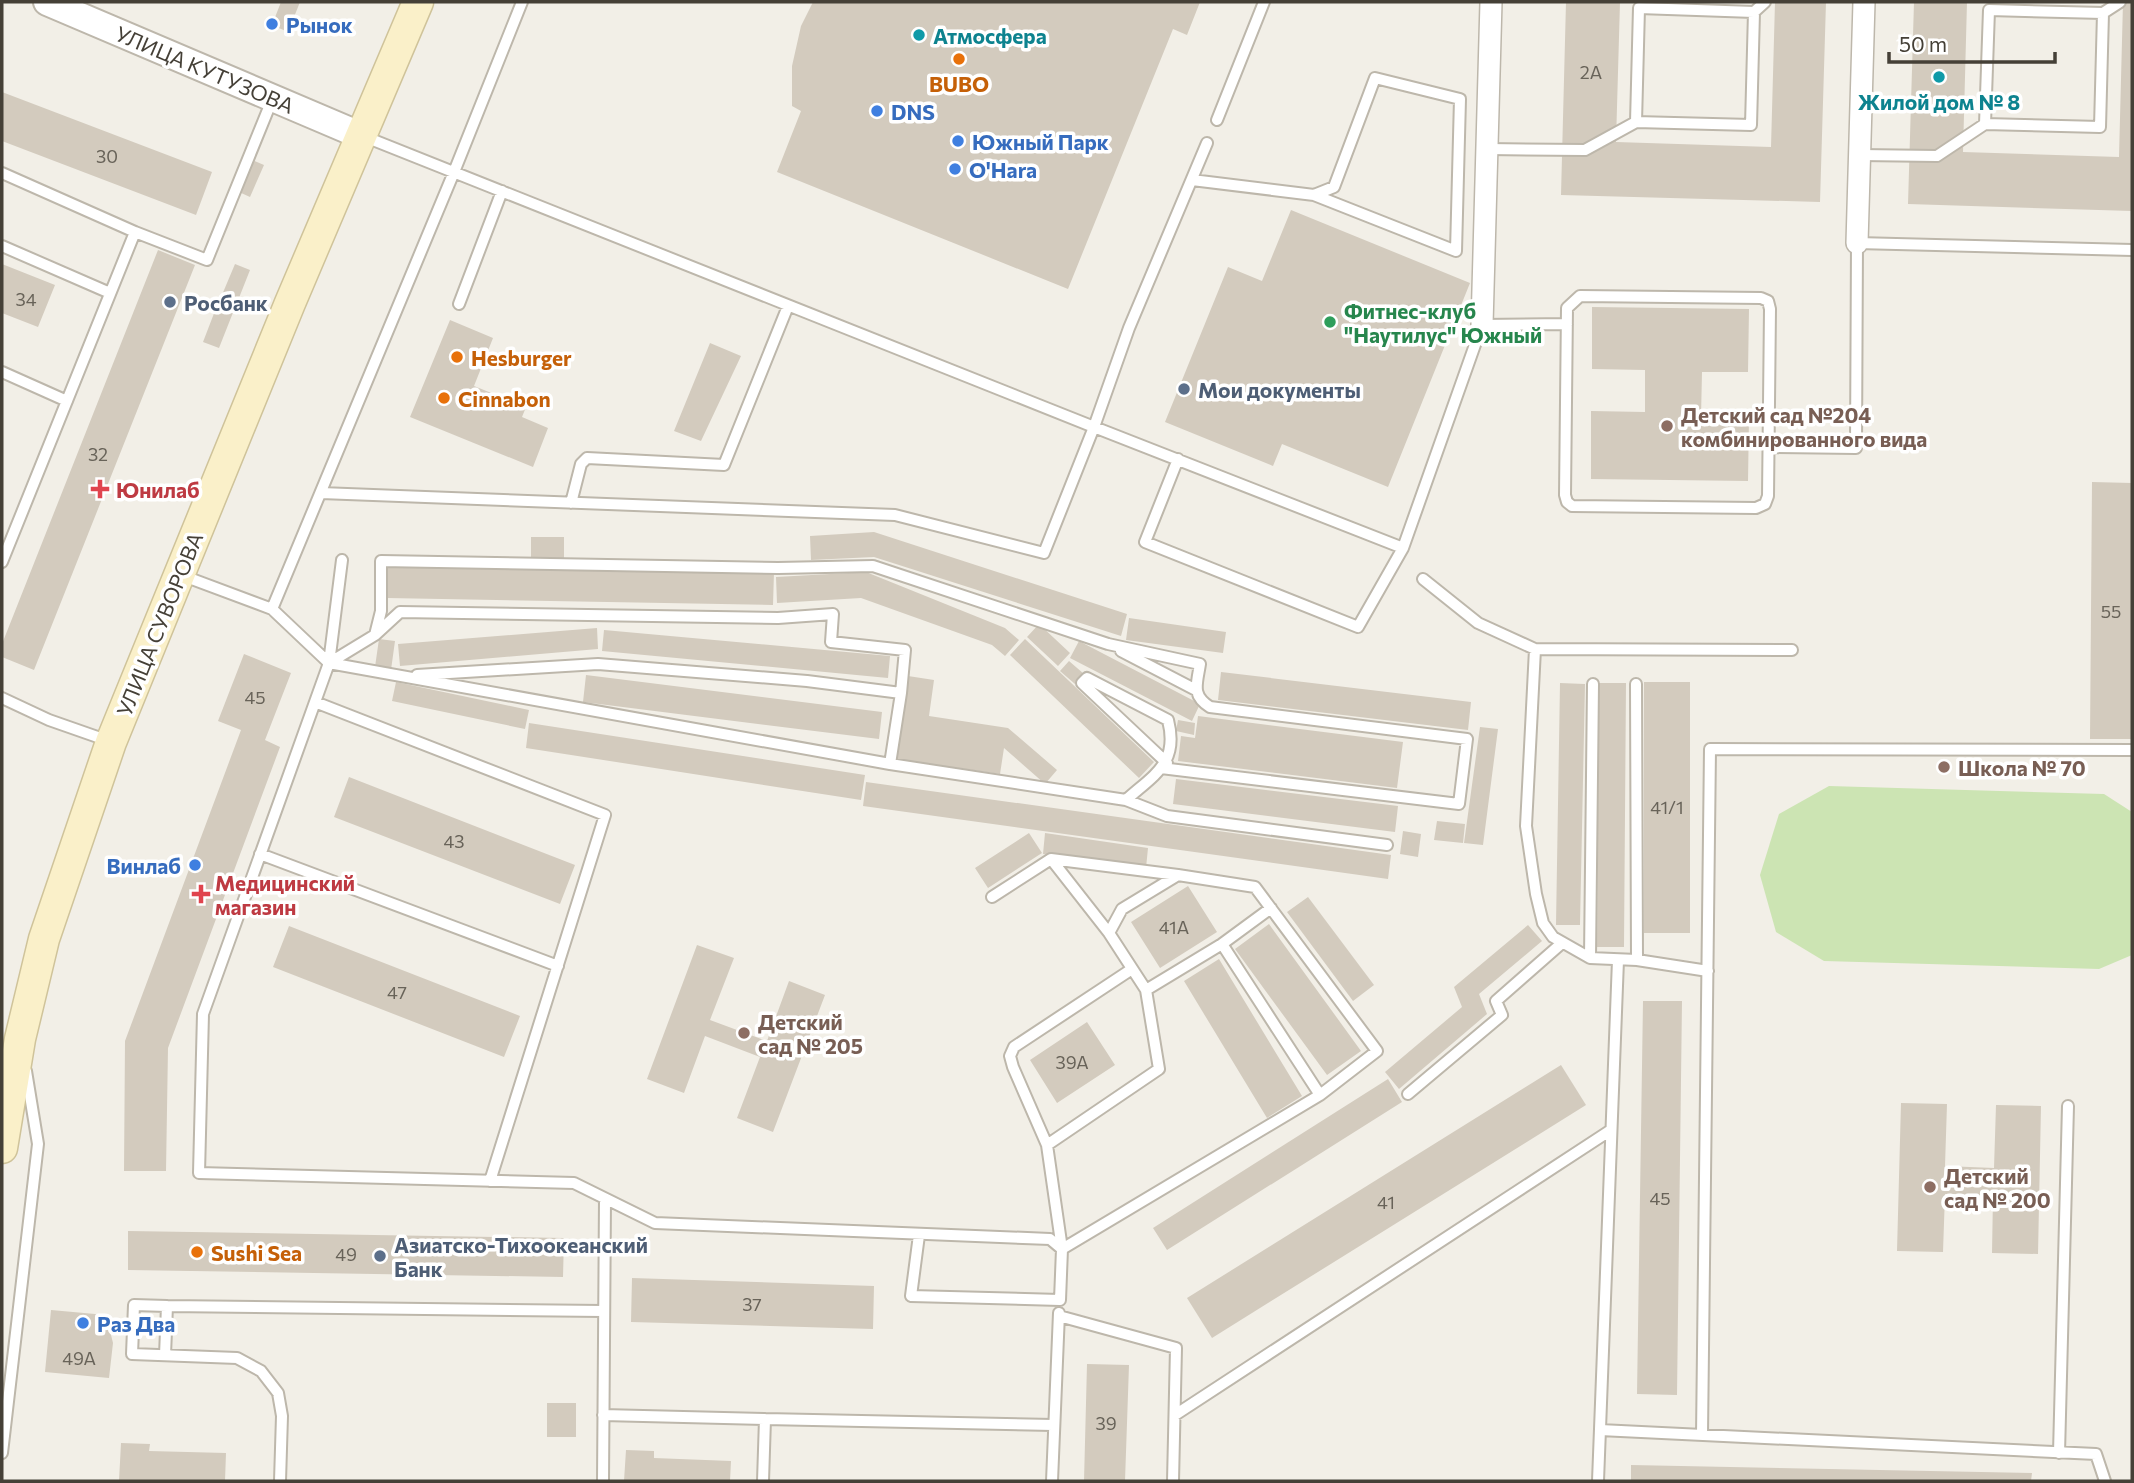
<svg xmlns="http://www.w3.org/2000/svg" width="2134" height="1483" font-family="Commissioner,sans-serif">
<style>
.green{fill:#cce4b3}
.building{fill:#d3cbbe}
.lines{fill:none;stroke-linecap:round;stroke-linejoin:round}
.service-casing{stroke:#bdb7ab;stroke-width:14}
.minor-casing{stroke:#bdb7ab;stroke-width:24}
.tertiary-casing{stroke:#bdb7ab;stroke-width:30}
.secondary-casing{stroke:#cfc39a;stroke-width:33}
.service{stroke:#fff;stroke-width:10}
.minor{stroke:#fff;stroke-width:21}
.tertiary{stroke:#fff;stroke-width:26}
.secondary{stroke:#faf0c9;stroke-width:30}
.shop-dot{fill:#3f7fe0;stroke:#fff;stroke-width:2.5}
.culture-dot{fill:#0f9aa8;stroke:#fff;stroke-width:2.5}
.food-dot{fill:#e8710a;stroke:#fff;stroke-width:2.5}
.service-dot{fill:#5c6f8a;stroke:#fff;stroke-width:2.5}
.leisure-dot{fill:#2e9e5b;stroke:#fff;stroke-width:2.5}
.education-dot{fill:#8d6e63;stroke:#fff;stroke-width:2.5}
.health-dot{fill:#e0444e;stroke:#fff;stroke-width:2.5}
.labels{text-anchor:middle;dominant-baseline:central;stroke-width:7;stroke-linejoin:round;paint-order:stroke}
.number-label{font-size:18px;fill:#686359}
.shop-label{font-size:21px;font-weight:bold;fill:#366cbe;stroke:#fff;text-anchor:start}
.culture-label{font-size:21px;font-weight:bold;fill:#0d838f;stroke:#fff;text-anchor:start}
.street-label{font-size:21px;fill:#454037;stroke:#fff}
.food-label{font-size:21px;font-weight:bold;fill:#c56008;stroke:#fff;text-anchor:start}
.service-label{font-size:21px;font-weight:bold;fill:#4e5e75;stroke:#fff;text-anchor:start}
.leisure-label{font-size:21px;font-weight:bold;fill:#27864d;stroke:#fff;text-anchor:start}
.education-label{font-size:21px;font-weight:bold;fill:#785e54;stroke:#fff;text-anchor:start}
.health-label{font-size:21px;font-weight:bold;fill:#be3a42;stroke:#fff;text-anchor:start}
</style>
<rect width="100%" height="100%" fill="#f2efe7"/>
<path class="green" d="M1829 786 2104 794 2132 812V955L2099 969 1824 961 1776 932 1760 875 1779 814Z"/>
<path class="building" d="M281 2H300L288 32 272 25Z
M813 2H1200L1187 35 1173 29 1068 289 777 172 801 111 792 106V66L801 26Z
M1566 2H1620L1616 142 1771 147 1775 2H1826L1820 202 1561 195Z
M1914 2H1967L1963 152 2119 157 2123 2H2132V211L1908 204Z
M2 92 212 172 196 215 2 141Z
M252 160 264 165 250 197 239 192Z
M1291 210 1470 283 1388 487 1282 444 1273 466 1165 422 1228 267 1262 281Z
M158 250 195 265 34 670 2 657V644Z
M2 264 55 285 38 327 2 313Z
M235 264 250 270 235 308 219 302Z
M218 303 234 310 219 348 203 342Z
M1592 307 1749 309 1748 372H1702L1701 417H1749L1748 481 1591 479V411L1645 412V370L1592 369Z
M450 320 493 338 474 386 526 407 522 417 548 428 533 467 410 417Z
M710 343 741 356 701 441 674 431Z
M2092 482 2132 483V739H2090Z
M874 532 1127 614 1121 636 874 557 811 560 810 536Z
M531 537H564V560H531Z
M387 565 774 572 773 605 387 598Z
M866 572 1005 628 1019 640 1005 656 992 645 861 598 777 603 776 577Z
M1129 618 1226 632 1223 653 1126 640Z
M1039 624 1070 653 1058 666 1027 637Z
M597 628 598 649 400 666 398 644Z
M604 630 890 656 888 678 602 651Z
M379 639 395 641 391 670 375 667Z
M1025 639 1154 762 1139 778 1010 655Z
M1079 641 1200 704 1192 721 1070 658Z
M244 654 291 673 265 740 280 747 168 1048 166 1171H124L125 1041 241 730 218 721Z
M1069 661 1084 674 1075 684 1060 671Z
M1221 672 1471 702 1468 730 1218 700Z
M586 675 882 712 879 739 583 702Z
M908 676 934 680 929 716 1008 728 1057 770 1045 784 1004 748 1000 774 896 759Z
M396 682 529 710 525 729 392 701Z
M1644 682H1690V933H1644Z
M1560 683 1585 684 1580 925H1556Z
M1599 683H1626L1624 947H1597Z
M1198 716 1403 742 1397 788 1178 761 1181 736 1195 738Z
M1178 720 1195 723 1194 735 1176 731Z
M529 723 865 775 861 800 526 748Z
M1480 727 1498 729 1483 845 1464 843Z
M349 777 575 865 560 904 334 817Z
M1176 779 1398 806 1395 832 1173 804Z
M866 782 1391 855 1388 879 863 806Z
M1437 821 1465 824 1463 843 1434 840Z
M1403 831 1421 834 1418 857 1400 854Z
M1029 833 1042 853 988 888 975 868Z
M1045 833 1148 848 1146 868 1043 854Z
M1188 886 1217 932 1160 968 1131 922Z
M1308 897 1374 985 1353 1001 1287 912Z
M1269 924 1361 1051 1327 1075 1235 949Z
M1528 925 1542 941 1479 994 1487 1014 1399 1089 1385 1072 1462 1007 1454 987Z
M289 926 520 1016 504 1057 273 967Z
M697 945 734 958 710 1020 767 1041 789 981 825 995 773 1132 737 1118 760 1057 705 1036 684 1093 647 1079Z
M1219 959 1302 1096 1267 1118 1184 981Z
M1643 1001H1682L1677 1395 1637 1394Z
M1087 1022 1115 1065 1057 1103 1030 1060Z
M1561 1065 1586 1105 1212 1338 1187 1298Z
M1388 1079 1402 1102 1167 1250 1153 1228Z
M1901 1103 1947 1104 1945 1166 1994 1168 1996 1105 2041 1106 2038 1254 1992 1253 1993 1196 1945 1194 1943 1252 1897 1251Z
M128 1231 564 1238 563 1277 128 1270Z
M632 1278 874 1286 873 1329 631 1322Z
M51 1310 106 1315 113 1343 109 1378 45 1372Z
M1087 1364 1129 1365 1125 1481H1084Z
M547 1403H576V1437H547Z
M121 1443 150 1444 149 1451 226 1453 225 1481H119Z
M626 1450 654 1451V1458L731 1461 730 1481H624Z
M1631 1465 2032 1473 2031 1481H1631Z"/>
<g class="lines">
<g class="service-casing">
<path id="service" d="M1754 12 1751 125 1636 122 1639 8 1754 12 1765 2
M2103 13 2100 127 1985 124 1989 10 2103 13 2120 2
M1217 120 1264 2
M363 136 1094 427 1129 328 1207 143
M1487 149 1585 150 1636 122
M1860 155 1937 156 1985 124
M2 173 135 232
M1192 180 1314 195 1334 187 1375 78 1460 99 1456 251 1314 195
M2 246 110 293
M1580 296 1761 298 1768 301 1770 309 1768 496 1765 504 1756 508 1572 506 1567 502 1565 495 1567 308Z
M459 304 502 191
M2 372 67 401
M1769 447 1856 448 1857 243 2132 250
M1178 459 1145 542 1358 627 1403 548 1482 325 1567 324
M321 493 895 515 1044 553 1094 427 1403 548
M571 503 581 464 587 458 724 465 788 306
M2 562 135 232 207 260 272 100
M181 575 272 609 329 663 203 1014 199 1173 574 1183 655 1223 1050 1239 1062 1249
M1423 579 1478 623 1535 649 1792 650
M272 609 454 172 522 2
M375 635 381 611V561L778 568 873 566 1108 644 1200 664C1197 684 1191 695 1210 707L1467 739 1459 804 1161 768
M1535 649 1526 826 1536 894 1543 923 1553 937 1590 958
M1121 651 1196 690
M329 663 890 764 1126 800 1167 816 1387 845
M329 663 375 635 400 612 778 618 833 614 831 642 905 650 901 693
M329 663 342 560
M417 675 598 664 807 681 901 693 890 764
M1593 684 1590 958 1637 960 1708 971
M1636 684 1637 960
M2 698 49 720 109 741
M315 702 605 815 490 1181
M1126 800C1155 774 1179 763 1168 720L1087 678 1082 683 1167 763
M260 854 558 966
M1051 859 1109 933
M992 897 1051 859 1178 875 1122 909 1109 933 1146 990 1159 1069 1047 1145 1062 1249
M1222 944 1320 1095
M1146 990 1222 944 1271 908
M1408 1094 1502 1015 1496 1001 1562 943
M1047 1145 1013 1067 1010 1056 1014 1047 1132 969
M919 1235 911 1296 1060 1300 1062 1249 1320 1095 1377 1051 1255 887 1178 875
M167 1306 603 1311
M1059 1316 1176 1348 1173 1481
M165 1355 167 1306 134 1305 132 1354 237 1358 261 1371 278 1393 282 1416 280 1481
M603 1415 765 1419
M1175 1415 1611 1130
M1600 1430 2096 1454 2105 1481
M1702 1435 1710 749 2132 750
M2 1453 38 1144 26 1071
M2059 1453 2068 1106
M603 1481 605 1199
M763 1481 765 1419 1053 1425
M1052 1481 1059 1313
M1598 1481 1618 960"/>
</g>
<g class="minor-casing">
<path id="minor" d="M1857 243 1864 2
M1482 325 1491 2"/>
</g>
<g class="tertiary-casing">
<path id="tertiary" d="M47 2 362 136"/>
</g>
<g class="secondary-casing">
<path id="secondary" d="M2 1148 20 1039 44 939 111 742 290 303 418 2"/>
</g>
<use href="#service" class="service"/>
<use href="#minor" class="minor"/>
<use href="#tertiary" class="tertiary"/>
<use href="#secondary" class="secondary"/>
</g>
<g class="shop-dot">
<circle cx="272" cy="24" r="7"/>
<circle cx="877" cy="111" r="7"/>
<circle cx="958" cy="141" r="7"/>
<circle cx="955" cy="169" r="7"/>
<circle cx="195" cy="865" r="7"/>
<circle cx="83" cy="1323" r="7"/>
</g>
<g class="culture-dot">
<circle cx="919" cy="35" r="7"/>
<circle cx="1939" cy="77" r="7"/>
</g>
<g class="food-dot">
<circle cx="959" cy="59" r="7"/>
<circle cx="457" cy="357" r="7"/>
<circle cx="444" cy="398" r="7"/>
<circle cx="197" cy="1252" r="7"/>
</g>
<g class="service-dot">
<circle cx="170" cy="302" r="7"/>
<circle cx="1184" cy="389" r="7"/>
<circle cx="380" cy="1256" r="7"/>
</g>
<circle class="leisure-dot" cx="1330" cy="322" r="7"/>
<g class="education-dot">
<circle cx="1667" cy="426" r="7"/>
<circle cx="1944" cy="767" r="7"/>
<circle cx="744" cy="1033" r="7"/>
<circle cx="1930" cy="1187" r="7"/>
</g>
<g class="health-dot">
<path d="M96.5 478.5h7v7h7v7h-7v7h-7v-7h-7v-7h7z"/>
<path d="M197.5 883.5h7v7h7v7h-7v7h-7v-7h-7v-7h7z"/>
</g>
<g class="labels">
<g class="number-label">
<text x="1591" y="72">2А</text>
<text x="107" y="156">30</text>
<text x="26" y="299">34</text>
<text x="98" y="454">32</text>
<text x="2111" y="611">55</text>
<text x="255" y="697">45</text>
<text x="1667" y="807">41/1</text>
<text x="454" y="841">43</text>
<text x="1174" y="927">41А</text>
<text x="397" y="992">47</text>
<text x="1072" y="1062">39А</text>
<text x="1660" y="1198">45</text>
<text x="1386" y="1202">41</text>
<text x="346" y="1254">49</text>
<text x="752" y="1304">37</text>
<text x="79" y="1358">49А</text>
<text x="1106" y="1423">39</text>
</g>
<g class="shop-label">
<text x="286" y="24">Рынок</text>
<text x="891" y="111">DNS</text>
<text x="972" y="141">Южный Парк</text>
<text x="969" y="169">O'Hara</text>
<text x="181" y="865" text-anchor="end">Винлаб</text>
<text x="97" y="1323">Раз Два</text>
</g>
<g class="culture-label">
<text x="933" y="35">Атмосфера</text>
<text x="1939" y="101" text-anchor="middle">Жилой дом № 8</text>
</g>
<g class="street-label">
<text transform="translate(205 69) rotate(23)">УЛИЦА КУТУЗОВА</text>
<text transform="translate(159 624) rotate(-68)">УЛИЦА СУВОРОВА</text>
</g>
<g class="food-label">
<text x="959" y="83" text-anchor="middle">BUBO</text>
<text x="471" y="357">Hesburger</text>
<text x="458" y="398">Cinnabon</text>
<text x="211" y="1252">Sushi Sea</text>
</g>
<g class="service-label">
<text x="184" y="302">Росбанк</text>
<text x="1198" y="389">Мои документы</text>
<text x="394" y="1244">Азиатско-Тихоокеанский<tspan x="394" dy="24">Банк</tspan></text>
</g>
<g class="leisure-label">
<text x="1344" y="310">Фитнес-клуб<tspan x="1344" dy="24">"Наутилус" Южный</tspan></text>
</g>
<g class="education-label">
<text x="1681" y="414">Детский сад №204<tspan x="1681" dy="24">комбинированного вида</tspan></text>
<text x="1958" y="767">Школа № 70</text>
<text x="758" y="1021">Детский<tspan x="758" dy="24">сад № 205</tspan></text>
<text x="1944" y="1175">Детский<tspan x="1944" dy="24">сад № 200</tspan></text>
</g>
<g class="health-label">
<text x="116" y="489">Юнилаб</text>
<text x="215" y="882">Медицинский<tspan x="215" dy="24">магазин</tspan></text>
</g>
</g>
<rect width="2134" height="1483" fill="none" stroke="#454037" stroke-width="7"/>
<path d="M1889 52v10h166v-10" fill="none" stroke="#454037" stroke-width="3.5"/>
<text x="1899" y="52" font-size="21" fill="#454037" stroke="#ffffff" stroke-width="5" paint-order="stroke">50 m</text>
</svg>
